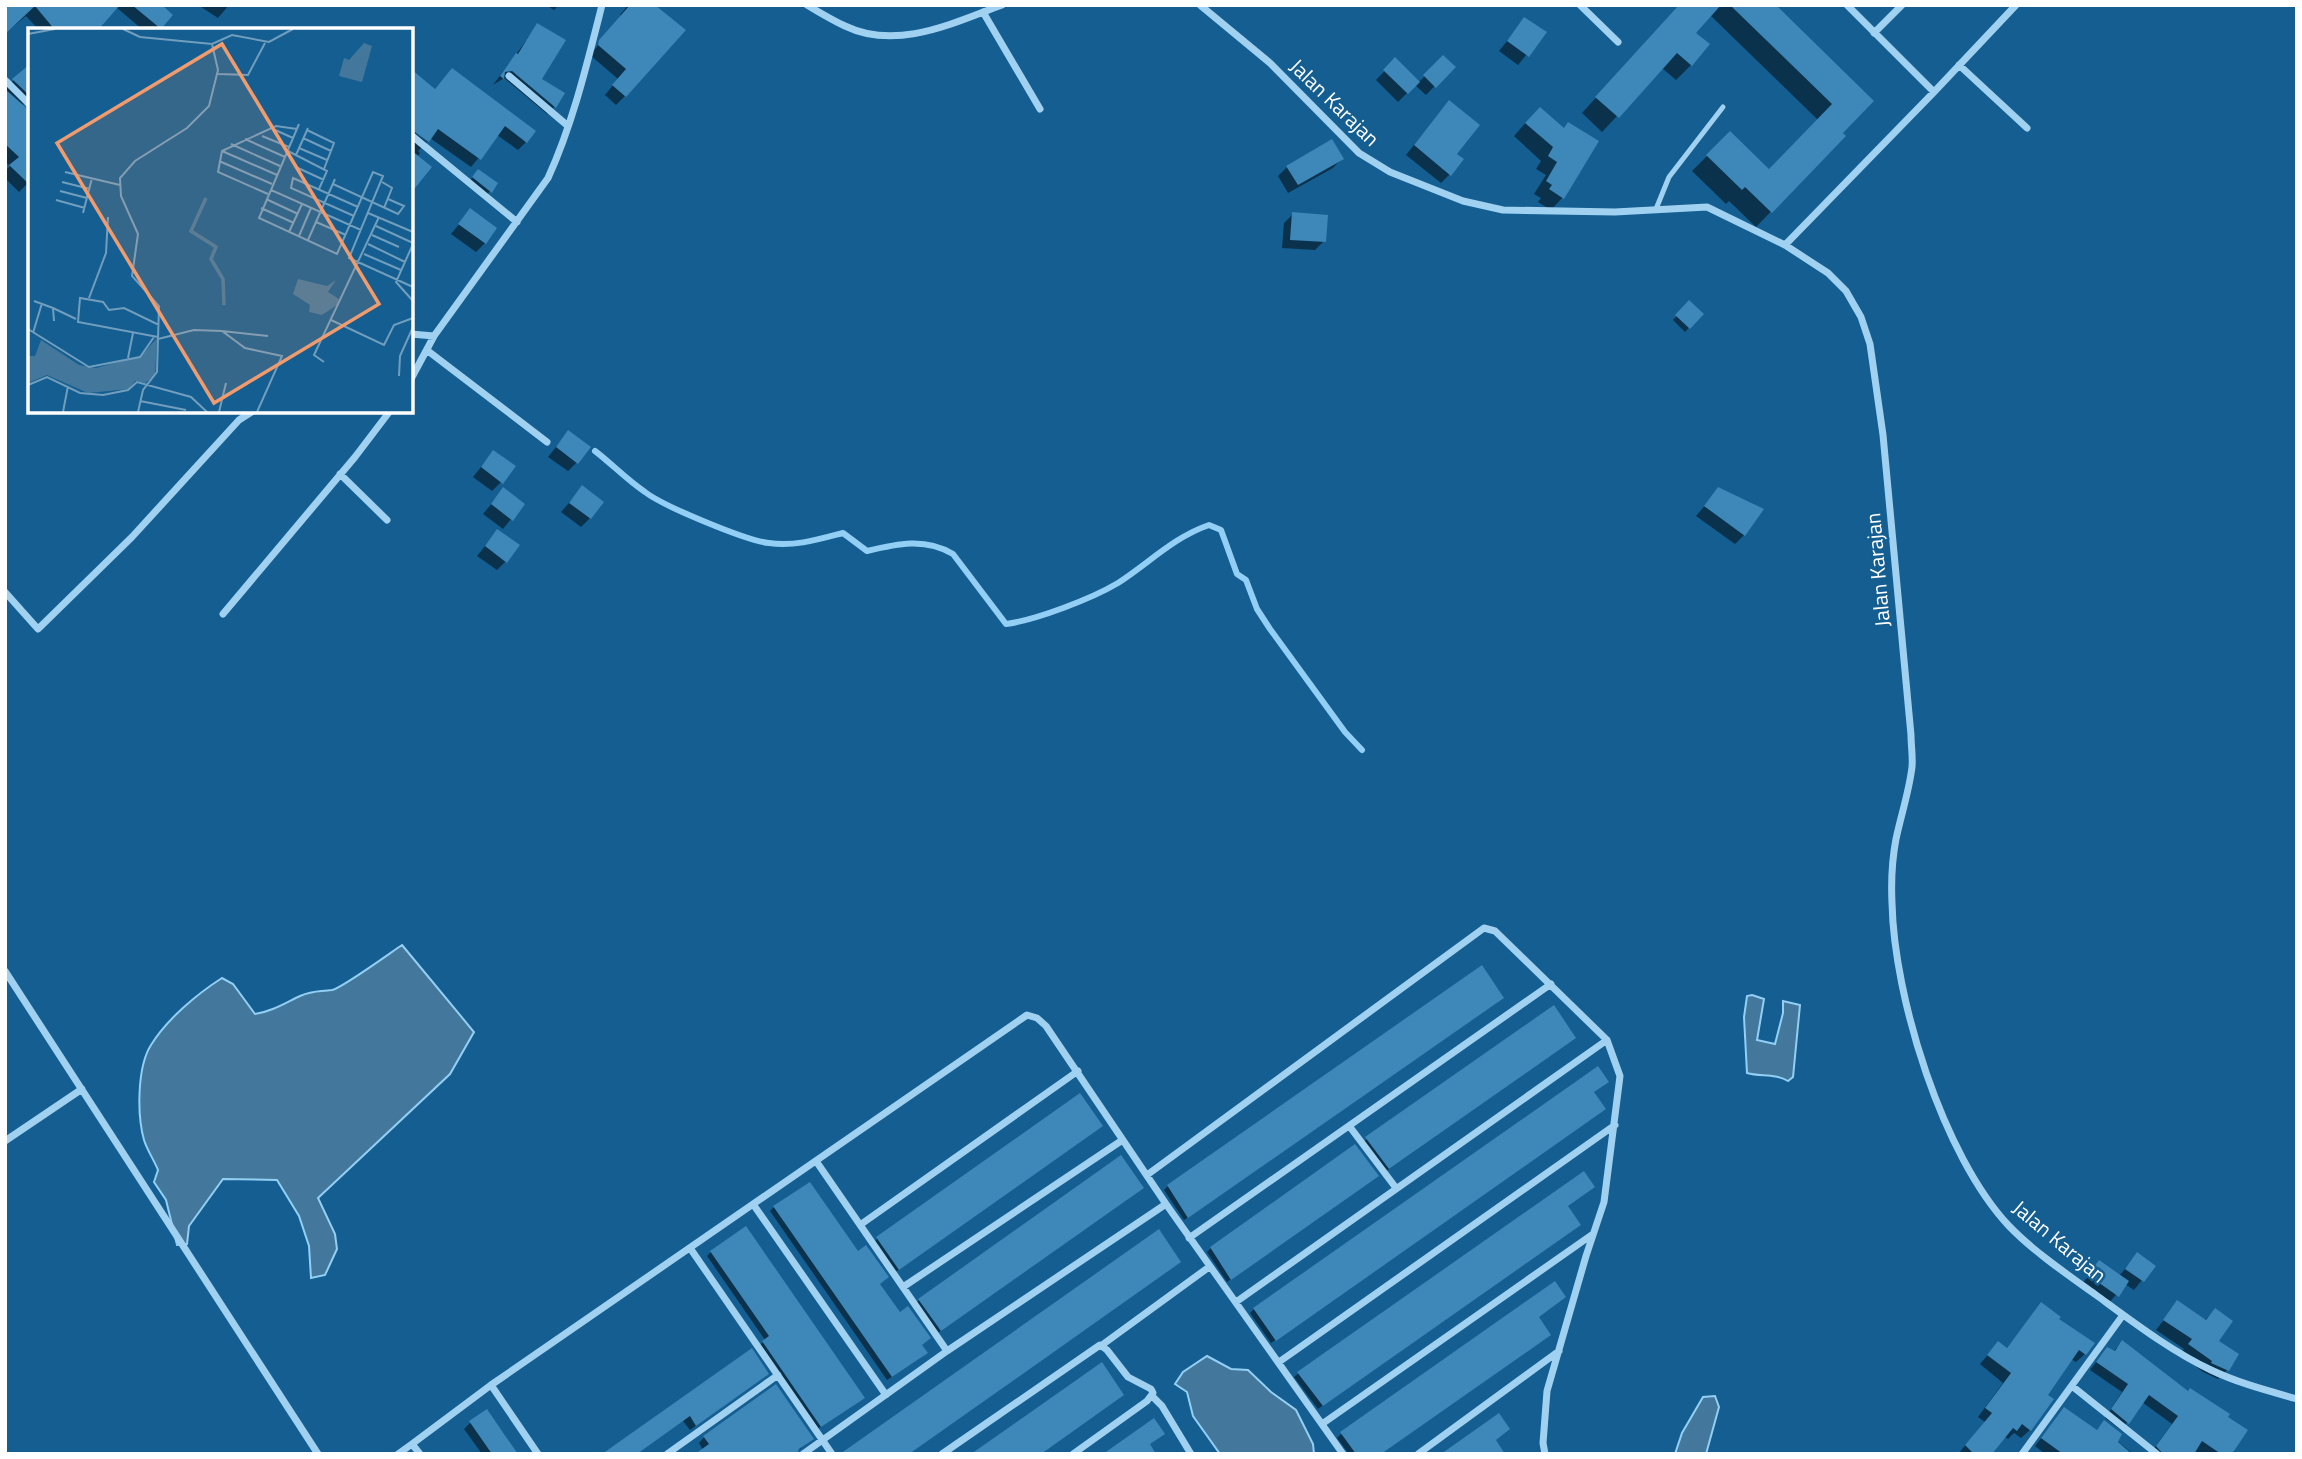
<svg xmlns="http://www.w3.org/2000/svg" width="2302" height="1459" font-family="'Titillium Web',sans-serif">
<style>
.water{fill:#43789c;stroke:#93cff4;stroke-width:2}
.shadow{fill:#0007}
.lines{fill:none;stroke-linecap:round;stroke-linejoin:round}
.stream{stroke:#93cff4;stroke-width:6}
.building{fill:#3d87b9}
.lane{stroke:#a1d1f1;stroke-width:5}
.street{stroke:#a1d1f1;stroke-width:7}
.labels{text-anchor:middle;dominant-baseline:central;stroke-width:5;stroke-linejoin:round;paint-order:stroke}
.street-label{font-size:21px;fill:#fff;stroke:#145e91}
.inset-river{fill:none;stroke:#43789c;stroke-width:3.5}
.inset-road{fill:none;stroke:#729ebd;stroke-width:2}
.view{fill:#f19b6d;fill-opacity:0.15;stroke:#f19b6d;stroke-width:3.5}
.inset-edge{fill:none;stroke:#fff;stroke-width:3.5}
</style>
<rect width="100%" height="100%" fill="#145e91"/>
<path class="water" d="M402 945 474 1032 450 1074 318 1198 335 1234 337 1249 325 1275 311 1278 309 1246 299 1216 277 1180 223 1179 189 1226 187 1244 177 1245 166 1200 154 1182 158 1170C154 1160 147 1150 144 1140 137 1115 137 1067 151 1045 167 1019 197 994 222 978L233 984 255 1014C273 1011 285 1003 300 996 314 990 320 992 332 990 342 988 390 953 402 945Z
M1752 995 1764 999 1757 1040 1775 1044 1783 1013V1001L1800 1005 1793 1077 1788 1081C1774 1073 1761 1077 1747 1073L1744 1017 1747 996Z
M1207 1356 1231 1369 1248 1370 1271 1392 1296 1410 1313 1444 1314 1454H1220L1193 1416 1187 1392 1175 1384 1183 1372Z
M1715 1396 1719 1407 1706 1454H1675L1682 1433 1703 1397Z"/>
<path class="shadow" d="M5 5H159L171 15 158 30H143L116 7 95 30H39L26 16 5 33Z
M198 5H229L218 18Z
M546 5H559L554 10Z
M628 5H652L625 96 616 105 605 95 618 79 590 55 622 16 620 15Z
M1680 5H1774L1872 101 1841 133 1844 136 1756 227 1729 201 1726 204 1692 171 1730 133 1769 171 1818 120 1710 15 1694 33 1691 65 1676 80 1662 68 1602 132 1582 113Z
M1525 19 1544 33 1518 65 1499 51Z
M538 25 539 80 554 107 547 114 504 78 493 85Z
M1443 58 1453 67 1426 95 1415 85 1398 102 1376 80 1395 60 1419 82Z
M30 66V98L14 113 30 181 19 192 5 178V171L10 166 5 162V88Z
M452 70 526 142 518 150 497 135 471 167 430 138 434 90Z
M1441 111 1454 154 1449 175 1441 183 1406 155Z
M1527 121 1563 129V197L1551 210 1538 202 1541 198 1534 194 1546 175 1536 169 1541 161 1514 136Z
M411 130 427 142 418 151 420 153 417 157 411 190Z
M1341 159 1333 168 1288 193 1278 176 1287 167Z
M474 175 496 183 486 196 469 182Z
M470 211 485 243 476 252 451 234Z
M1293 214 1324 241 1315 250 1282 248 1284 223Z
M1689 303 1702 314 1685 332 1673 320Z
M568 432 577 462 568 471 548 457Z
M493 452 501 482 492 491 473 477Z
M582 488 590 518 581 527 561 512Z
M1719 489 1744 535 1735 544 1696 516Z
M503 490 523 504 503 529 483 514Z
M497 531 506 561 497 570 477 556Z
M1482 968 1498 1002 1184 1220 1164 1190 1168 1186Z
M1570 1041 1385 1172 1363 1142 1367 1139Z
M1593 1093 1600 1112 1271 1343 1250 1313 1254 1309Z
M1096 1130 894 1273 873 1243 877 1239Z
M1584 1173 1566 1206 1575 1229 1318 1409 1294 1377 1298 1374Z
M1373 1179 1227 1282 1207 1252 1211 1248Z
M1138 1192 936 1334 916 1304 919 1300Z
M774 1207 879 1284 921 1345 922 1357 887 1380 770 1211Z
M711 1252 859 1401 816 1430 759 1346 765 1340 707 1256Z
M2137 1255 2153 1266 2134 1290 2125 1284 2108 1304 2081 1285 2100 1262 2119 1276Z
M2177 1303 2204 1321 2215 1310 2216 1341 2227 1370 2218 1379 2203 1372 2180 1354 2184 1349 2156 1330Z
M2042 1304 2085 1354 2076 1362 2071 1359 2046 1396 2030 1430 2021 1438 2014 1433 2008 1439 2004 1436 1989 1454H1958L1985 1422 1978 1417 2003 1383 1980 1364 1998 1343 2006 1349Z
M2122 1342 2187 1393 2226 1417 2232 1450 2238 1454H2150L2172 1424 2142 1402 2121 1430 2105 1418 2122 1392 2090 1370 2100 1357 2113 1352Z
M761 1379 690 1430 683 1421 604 1454Z
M2064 1409 2095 1432 2104 1422 2116 1440 2133 1454H2045L2035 1446Z
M470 1423 516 1454H482L464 1429Z
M1341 1434 1381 1454H1349L1337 1438Z
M704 1437 806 1444 796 1452 703 1450 699 1443Z"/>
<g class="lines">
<path class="stream" d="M595 451C612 464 627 480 645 492 663 506 747 541 769 543 794 547 820 539 843 533L867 551C896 544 925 537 953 554L1006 624C1036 620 1091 599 1118 583 1149 563 1174 537 1209 525L1221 530 1237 574 1246 580 1257 609 1270 629 1345 732 1362 750"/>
</g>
<path class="building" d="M5 5H120L98 30H55L35 6 5 34Z
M132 5H162L173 15 161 29Z
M630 5H655L686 30 626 97 612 85 626 69 598 45 599 40Z
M1679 5H1721L1696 33 1710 44 1692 66 1677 53 1619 118 1595 97Z
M1730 5H1776L1874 101 1843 133 1846 136 1772 213 1745 187 1742 190 1706 155 1730 131 1769 169 1832 104Z
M1524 17 1547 32 1529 57 1507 41Z
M537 23 566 40 542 79 565 93 556 108 512 71 505 72 504 79 500 76 516 53 518 54Z
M1443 55 1456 67 1436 88 1423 75Z
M1395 57 1420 82 1408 94 1383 70Z
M30 64V96L12 79Z
M452 68 536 131 527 143 505 126 481 160 438 129 429 142 411 129V69L435 89Z
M5 89 30 111V185L9 165 19 157 5 144Z
M1449 100 1480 125 1457 154 1464 159 1451 176 1414 145Z
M1540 107 1564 128 1568 122 1599 141 1564 199 1549 189 1552 185 1546 181 1557 162 1548 156 1553 147 1525 123Z
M1332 139 1344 159 1298 185 1286 166Z
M411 150 432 167 411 193Z
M478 169 498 183 492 193 472 177Z
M470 208 497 228 486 244 458 224Z
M1292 212 1328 215 1326 242 1290 240Z
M1689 300 1704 314 1690 329 1675 315Z
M568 430 591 447 578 464 556 447Z
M493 450 516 466 503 484 481 467Z
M582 485 604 502 591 519 569 503Z
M503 487 525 504 513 521 491 504Z
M1718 487 1764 509 1745 536 1704 506Z
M497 529 520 545 507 563 485 546Z
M1482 965 1504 998 1188 1218 1167 1185Z
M1554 1005 1576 1038 1389 1169 1365 1137Z
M1598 1066 1609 1082 1594 1092 1606 1109 1276 1341 1253 1308Z
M1080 1093 1103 1126 899 1270 876 1237Z
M1355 1144 1379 1176 1231 1280 1210 1247Z
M1121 1155 1144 1188 941 1331 918 1299Z
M1584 1171 1595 1187 1568 1206 1581 1225 1323 1406 1297 1372Z
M810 1182 858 1251 866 1245 889 1277 880 1284 900 1312 908 1306 931 1338 922 1345 928 1353 892 1377 773 1206Z
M746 1226 865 1398 821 1427 762 1341 769 1336 710 1251Z
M1159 1229 1181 1262 1034 1366 909 1454H840Z
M2137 1252 2156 1266 2144 1282 2125 1269Z
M2099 1260 2129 1281 2119 1297 2088 1275Z
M1555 1281 1566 1297 1539 1317 1551 1335 1381 1454H1356L1340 1432Z
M2177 1300 2206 1320 2215 1308 2233 1321 2219 1341 2239 1354 2229 1371 2211 1363 2212 1361 2188 1344 2192 1339 2163 1320Z
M2041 1302 2061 1317 2059 1319 2095 1343 2086 1355 2079 1350 2048 1395 2054 1399 2031 1431 2022 1424 2017 1431 2013 1428 1992 1454H1974L1965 1445 1992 1413 1985 1408 2011 1373 1987 1355 1998 1341 2007 1348Z
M2122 1340 2188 1391 2190 1388 2230 1414 2228 1417 2248 1430 2232 1454H2221L2202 1441 2194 1454H2163L2156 1446 2178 1416 2149 1395 2129 1424 2111 1409 2128 1384 2096 1362 2107 1347 2115 1351Z
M752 1348 769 1374 696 1426 690 1416 637 1454H602Z
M1102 1362 1124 1395 1041 1454H971Z
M776 1384 814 1439 799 1449 797 1454H695L709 1444 703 1436Z
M2064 1407 2097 1430 2104 1420 2122 1434 2118 1442 2132 1454H2063L2041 1438Z
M487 1409 506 1437 518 1454H492L469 1421Z
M1499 1413 1510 1429 1496 1440 1505 1454H1441Z
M1154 1418 1165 1434 1150 1444 1156 1454H1103Z"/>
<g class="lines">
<path class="lane" d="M1656 209 1669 177 1723 107"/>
<path class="street" d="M807 5C819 12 832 20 845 26 897 51 953 23 1002 5
M1200 5 1270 63 1359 153 1390 172 1463 201 1503 210 1615 212 1707 207 1785 245 1828 273 1846 291 1861 317 1870 344 1883 435 1911 735C1911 746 1913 757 1912 767 1909 792 1901 815 1896 839 1892 860 1891 882 1892 903 1894 998 1943 1156 2009 1226 2033 1251 2068 1275 2096 1295 2133 1322 2171 1351 2211 1370 2238 1383 2269 1391 2297 1399
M1580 5 1618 42
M1847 5 1934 92
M983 12 1040 109
M1874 33 1902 5
M1959 65 2027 128
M509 76 568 126
M5 80 30 105
M411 135 517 222
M1785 245 1934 92 2016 5
M411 334 434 336 548 178C573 123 587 64 602 5
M428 351 547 442
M411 379 434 336
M340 474 387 520
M5 592 38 629 132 537 239 420 253 411
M223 614 355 457 390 411
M5 971 318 1454
M1350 1127 1396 1188
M5 1141 82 1089
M816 1161 947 1351
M1147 1175 1484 928 1495 931 1607 1040 1620 1076 1604 1202 1586 1256 1547 1391 1543 1443 1545 1454
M753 1204 886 1395
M860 1225 1078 1071
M1189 1238 1551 984
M690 1248 832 1454
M903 1287 1121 1141
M1236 1302 1607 1040
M1102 1345 1209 1267
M1279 1362 1615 1125
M2072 1386 2157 1454
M1152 1396 1162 1406 1191 1454
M1322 1424 1593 1234
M412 1444 491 1385
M398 1454 412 1444 420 1454
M538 1454 491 1385 1027 1015 1037 1018 1046 1026 1166 1204
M667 1454 778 1375
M803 1454 947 1351 1166 1204 1343 1454
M942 1454 1100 1345 1107 1350 1128 1377 1151 1389 1153 1393 1147 1401 1073 1454
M1418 1454 1559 1351
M2022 1454 2123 1315"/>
</g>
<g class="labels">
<g class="street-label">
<text transform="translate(1335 102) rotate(44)">Jalan Karajan</text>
<text transform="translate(1877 570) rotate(-95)">Jalan Karajan</text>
<text transform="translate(2060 1241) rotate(40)">Jalan Karajan</text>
</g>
</g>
<g transform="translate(28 28)">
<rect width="385" height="385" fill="#145e91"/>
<path d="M336 15 344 18 334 54 311 48 316 30 321 32ZM270 251 299 258 308 252 300 264 311 271 309 277 294 287 281 284 282 277 265 266ZM129 310 127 348 117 355 107 353 101 361 60 365 19 347 0 355V328H7L13 312 51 337 68 340 113 328Z" fill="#43789c"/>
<path class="inset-river" d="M178 170 163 203 188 219 183 231 195 251 196 277"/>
<path class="inset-road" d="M95 1 112 9 184 16 204 7 241 14 265 1M0 6 27 1M190 46 220 47 237 15M271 96 243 162 333 202M245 101 265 110M279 102 306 115 296 141M234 108 261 119M275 110 303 123M217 111 257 129M203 116 252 138M271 120 299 132M194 123 249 147M260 123 299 143 291 161M268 127 280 100M191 133 244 156M270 140 296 152M37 144 92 157M34 154 62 161M354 154 364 160 356 180M305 156 370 186 376 178 360 171M243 162 231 190 309 226 345 144 355 148 321 230 385 259M32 163 59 170M240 166 190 144 194 123 248 98 269 101M238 171 270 186M28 172 57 180M233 180 266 195M55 185 64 150M340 185 385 204M326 188 263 160 265 150 330 179M288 194 318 207M348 198 385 215M261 204 274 176M344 207 371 219M271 208 283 180M280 212 307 151M340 216 377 234M385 216 368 254 385 273M336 226 373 242M61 270 78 225 80 189M6 273 25 280 26 293M25 280 48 291M303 292 356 317 366 297 385 290M0 301 61 339 112 329 126 309M194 303 240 308M5 305 14 275M130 309 50 294 52 270 75 274 81 282 96 280 131 297M130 311 166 302 194 303 217 320 254 328 229 384M100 330 105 305M296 334 286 327 351 189M371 348 372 328 385 299M0 357 19 349 52 365 75 367 100 362 109 354 163 369 179 384M112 373 158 382M35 384 40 358M110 384 115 362 129 344 131 278 104 248 110 206 93 168 92 150 107 133 159 100 181 78 190 42 184 16M191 384 198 355"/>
<path class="view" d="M194 16 351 276 186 375 29 115Z"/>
<rect width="385" height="385" class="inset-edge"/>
</g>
<rect width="2302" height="1459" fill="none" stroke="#ffffff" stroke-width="14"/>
</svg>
